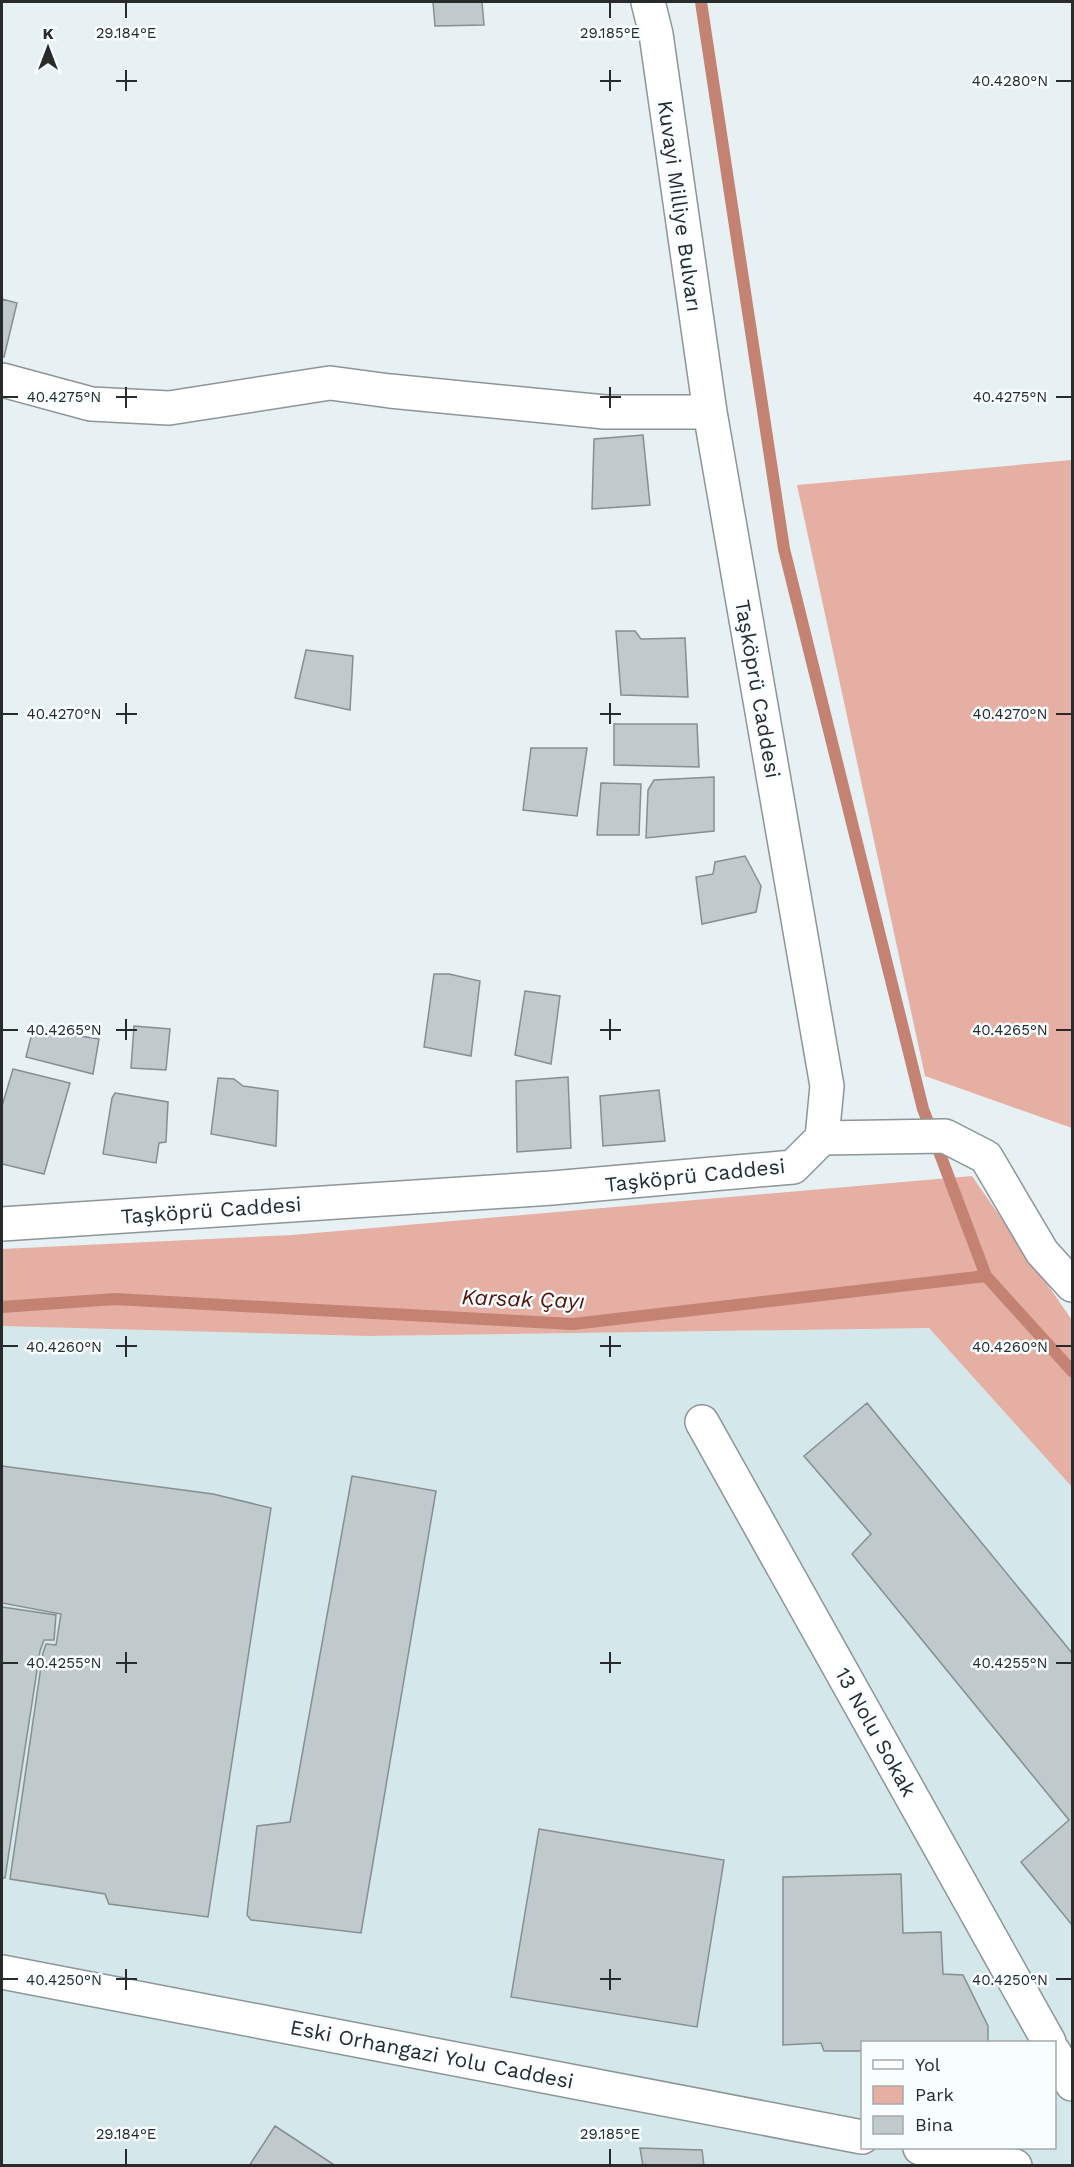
<svg xmlns="http://www.w3.org/2000/svg" width="1074" height="2167" font-family="'Work Sans',sans-serif">
<style>
.built{fill:#d4e7eb;fill-rule:evenodd}
.green{fill:#e5afa3}
.lines{fill:none;stroke-linecap:round;stroke-linejoin:round}
.stream{stroke:#c48273;stroke-width:12}
.building{fill:#c0c9cb;stroke:#868e90;stroke-width:1.5}
.minor-casing{stroke:#8c9597;stroke-width:36}
.minor{stroke:#fff;stroke-width:33}
.ticks{fill:none;stroke:#282b2c;stroke-width:2}
.labels{text-anchor:middle;dominant-baseline:central;stroke-width:5;stroke-linejoin:round;paint-order:stroke}
.street-label{font-size:21px;fill:#282b2c;stroke:#f8fdff}
.water-label{font-size:22px;font-style:italic;fill:#4f1307;stroke:#f8fdff}
.ticks-label{font-size:15px;text-anchor:middle;fill:#282b2c;stroke:#f8fdff;stroke-width:5;stroke-linejoin:round;paint-order:stroke}
</style>
<rect width="100%" height="100%" fill="#e7f1f3"/>
<path class="built" d="M2 1326 368 1336 929 1328 1072 1487V2165L2 2166ZM862 2042H1054V2148H862Z"/>
<path class="green" d="M1072 460V1128L925 1076 797 485Z
M972 1176 1072 1320V1487L929 1328 368 1336 2 1326V1249L292 1235Z"/>
<g class="lines">
<path class="stream" d="M701 2 784 549 923 1109 986 1276
M2 1307 115 1299 573 1324 986 1276 1072 1371"/>
</g>
<path class="building" d="M433 2H482L484 25 435 26Z
M2 299 17 303 4 357H2Z
M643 435 650 505 592 509 594 439Z
M616 631H635L641 639 685 638 688 697 621 695Z
M306 650 353 656 350 710 295 698Z
M614 724H697L699 767 614 765Z
M531 748H587L577 816 523 810Z
M714 777V831L646 838 648 790 654 780Z
M601 783 641 784 639 835H597Z
M745 856 761 886 756 912 702 924 696 877 713 874 715 862Z
M434 974H449L480 981 471 1056 424 1047Z
M525 991 560 996 551 1064 515 1055Z
M134 1026 170 1029 166 1070 131 1068Z
M33 1029 99 1039 93 1074 26 1057Z
M13 1069 70 1083 44 1174 2 1164V1106Z
M568 1077 571 1148 517 1152 516 1081Z
M218 1078 234 1079 243 1086 278 1091 276 1146 211 1134Z
M659 1090 665 1141 603 1146 600 1096Z
M115 1093 168 1102 166 1142 159 1143 156 1163 103 1154 112 1098Z
M867 1403 1072 1653V1925L1021 1862 1069 1820 852 1554 871 1534 804 1456Z
M2 1466 213 1494 271 1508 208 1917 109 1904 105 1894 10 1879 43 1653 46 1644 56 1645 61 1614 2 1603Z
M352 1476 436 1491 361 1933 251 1920 247 1915 257 1826 290 1822Z
M2 1607 56 1615 54 1640H44L40 1651 5 1878H2Z
M539 1829 724 1860 697 2027 511 1997Z
M901 1874 903 1933 941 1932 943 1974 963 1975 988 2026V2042H862V2051H824L821 2043 783 2045V1877Z
M275 2126 336 2166H249Z
M640 2148 702 2150 704 2166H643Z"/>
<g class="lines">
<g class="minor-casing">
<path id="minor" d="M2 380 91 404 169 408 330 383 390 391 605 412H710
M822 1138 945 1136 986 1157 1042 1252 1072 1285
M2 1224 552 1188 793 1167 822 1138 827 1086 710 412 656 34 648 2
M702 1422 1049 2042
M2 1972 862 2137
M1054 2052 1072 2084
M920 2148 1015 2166"/>
</g>
<use href="#minor" class="minor"/>
</g>
<path class="ticks" d="M126 3V18M610 3V18M126 70V91M610 70V91M116 81H137M600 81H621M1056 81H1071M126 387V408M610 387V408M3 397H18M116 397H137M600 397H621M1056 397H1071M126 703V724M610 703V724M3 714H18M116 714H137M600 714H621M1056 714H1071M126 1019V1040M610 1019V1040M3 1030H18M116 1030H137M600 1030H621M1056 1030H1071M126 1336V1357M610 1336V1357M3 1346H18M116 1346H137M600 1346H621M1056 1346H1071M126 1652V1673M610 1652V1673M3 1663H18M116 1663H137M600 1663H621M1056 1663H1071M126 1969V1990M610 1969V1990M3 1979H18M116 1979H137M600 1979H621M1056 1979H1071M126 2149V2164M610 2149V2164"/>
<g class="labels">
<g class="street-label">
<text transform="translate(680 206) rotate(82)">Kuvayi Milliye Bulvarı</text>
<text transform="translate(758 689) rotate(80)">Taşköprü Caddesi</text>
<text transform="translate(695 1175) rotate(-6)">Taşköprü Caddesi</text>
<text transform="translate(211 1210) rotate(-4)">Taşköprü Caddesi</text>
<text transform="translate(876 1732) rotate(61)">13 Nolu Sokak</text>
<text transform="translate(432 2054) rotate(11)">Eski Orhangazi Yolu Caddesi</text>
</g>
<g class="water-label">
<text transform="translate(523 1299) rotate(2)">Karsak Çayı</text>
</g>
</g>
<g class="ticks-label">
<text x="126" y="38">29.184°E</text>
<text x="610" y="38">29.185°E</text>
<text x="1010" y="86">40.4280°N</text>
<text x="64" y="402">40.4275°N</text>
<text x="1010" y="402">40.4275°N</text>
<text x="64" y="719">40.4270°N</text>
<text x="1010" y="719">40.4270°N</text>
<text x="64" y="1035">40.4265°N</text>
<text x="1010" y="1035">40.4265°N</text>
<text x="64" y="1352">40.4260°N</text>
<text x="1010" y="1352">40.4260°N</text>
<text x="64" y="1668">40.4255°N</text>
<text x="1010" y="1668">40.4255°N</text>
<text x="64" y="1985">40.4250°N</text>
<text x="1010" y="1985">40.4250°N</text>
<text x="126" y="2139">29.184°E</text>
<text x="610" y="2139">29.185°E</text>
</g>
<rect width="1074" height="2167" fill="none" stroke="#282b2c" stroke-width="6"/>
<rect x="861" y="2041" width="195" height="108" fill="#f8fdff" stroke="#a5a9ab" stroke-width="1.5"/>
<rect x="873" y="2060" width="30" height="9" fill="#ffffff" stroke="#a5a9ab" stroke-width="1.5"/>
<text x="915" y="2071" font-size="18" fill="#282b2c">Yol</text>
<rect x="873" y="2086" width="30" height="18" fill="#e5afa3" stroke="#a5a9ab" stroke-width="1.5"/>
<text x="915" y="2101" font-size="18" fill="#282b2c">Park</text>
<rect x="873" y="2116" width="30" height="18" fill="#c0c9cb" stroke="#a5a9ab" stroke-width="1.5"/>
<text x="915" y="2131" font-size="18" fill="#282b2c">Bina</text>
<g transform="translate(48 48)" stroke="#f8fdff" stroke-width="4.5" paint-order="stroke">
<path d="M0-4.5L10 22L0 15L-10 22Z" fill="#282b2c"/>
<text y="-9" font-size="16" font-weight="bold" text-anchor="middle" fill="#282b2c">K</text>
</g>
</svg>
